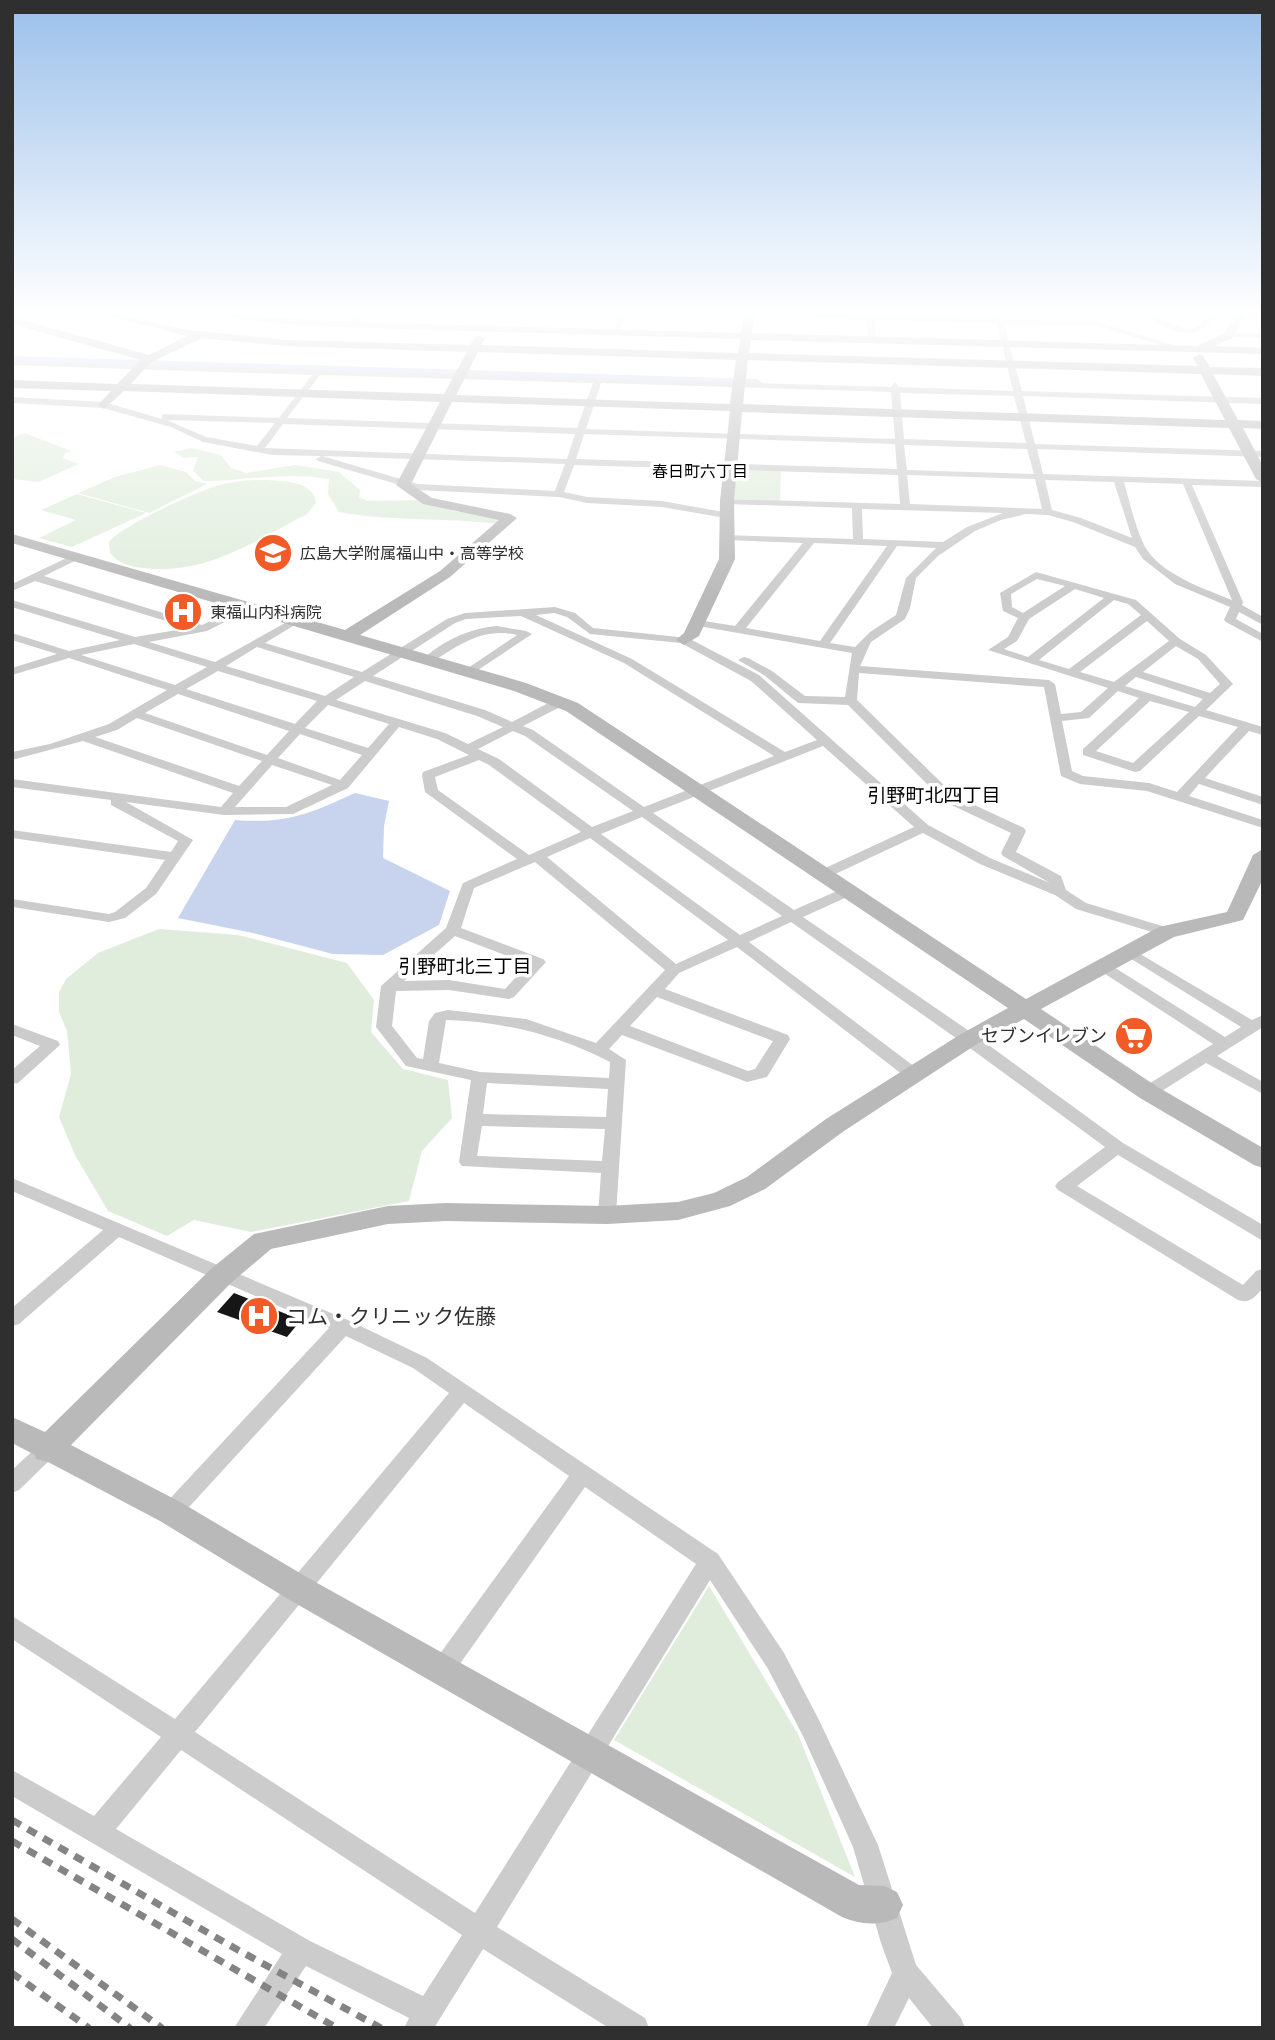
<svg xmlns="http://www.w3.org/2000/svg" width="1275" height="2040" font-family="Montserrat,'Noto Sans JP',sans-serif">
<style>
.green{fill:#e0eddc}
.water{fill:#c8d3ee}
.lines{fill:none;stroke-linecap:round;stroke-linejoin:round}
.river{fill:#c8d3ee;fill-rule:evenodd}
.building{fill:#161616}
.street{fill:#ccc;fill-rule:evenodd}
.secondary{fill:#b9b9b9;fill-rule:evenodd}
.rail{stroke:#848484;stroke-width:7;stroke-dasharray:10 8;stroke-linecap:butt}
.labels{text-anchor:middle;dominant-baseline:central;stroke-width:7;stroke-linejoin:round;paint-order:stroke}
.far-neighbourhood-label{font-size:16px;fill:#000;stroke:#fff}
.far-poi-label{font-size:16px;fill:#2f2f2f;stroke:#fff;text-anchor:start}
.poi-label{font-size:18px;fill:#2f2f2f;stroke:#fff;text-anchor:end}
.neighbourhood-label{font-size:19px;fill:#000;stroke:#fff}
.near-poi-label{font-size:21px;fill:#2f2f2f;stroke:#fff;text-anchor:start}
</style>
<rect width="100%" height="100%" fill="#fff"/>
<path class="green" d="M24 433 72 451 65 453 63 458 79 464 38 482 12 479V438Z
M191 448 221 455 231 468 246 473 295 465 339 472 360 490 359 497 367 501 417 500 454 511 504 519 498 524C445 517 391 522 339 512L328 494 329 479C287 471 246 481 204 481L193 471 198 457 184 458 174 452Z
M160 465 186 472 195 481 207 484 149 513 78 493 115 477Z
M735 468 781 469 780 501 733 499Z
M259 480C277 480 315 480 316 503L307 514C255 541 205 576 144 568 131 567 118 563 110 553L109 542C121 526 194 493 216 486 230 482 244 480 259 480Z
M77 494 146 513 72 547 39 538 76 520 41 510Z
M159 929 238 935 347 963 374 1000 371 1032 403 1069 448 1080 452 1118 422 1151 409 1201 251 1232 194 1220 167 1236 108 1211 75 1155 59 1117 71 1074 67 1031 59 1012V992L66 979 98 953Z
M709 1586 798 1734 855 1877 614 1740Z"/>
<path class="water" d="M355 793 389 801 384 826 383 858 450 891 439 925 383 955 333 954 253 933 178 918 235 820C287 824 309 814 355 793Z"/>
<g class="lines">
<path class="river" d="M12 356 757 379 764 383 757 387 12 364Z"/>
</g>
<path class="building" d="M234 1293 301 1320 287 1337 217 1312Z"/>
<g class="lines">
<path class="street" d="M356 314H364L355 327H349Z
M618 314H626L621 332 617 334 613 332Z
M743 314H875L995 319 994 314H1002L1003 319 1093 320 1176 346 1169 348 1099 326 1004 324 1022 391 1263 398V404L1023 396 1035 444 1263 451V457L1037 449 1043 474 1263 481V487L1192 485 1243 602 1242 605 1263 617V625L1239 612 1236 619 1263 634V642L1226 622 1224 620 1230 607 1175 584 1143 559 1135 547 1073 522 1048 515 1026 514 1001 520 975 531 938 556 916 578 910 608 905 619 871 642 861 664 860 666 1049 680 1055 684 1061 714 1081 712 1108 688 988 650 1008 637 1018 618 1003 611 1000 593 1036 572 1136 600 1180 639 1206 655 1233 684 1206 710 1263 727V735L1249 731 1205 778 1263 797V805L1199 784 1189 796 1263 820V828L1147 791 1080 784 1061 776 1044 687 859 673 857 700 955 796 1024 828 1026 831 1016 852 1061 876 1066 890 1086 903 1172 929 1174 932 1172 935H1162L1076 909 1055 895 980 864 923 833 831 876H821L819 873 821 870 914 827 823 746 653 813 794 910 846 887H856L858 890 856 893 803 917 975 1035 1123 1143 1263 1225V1241L1118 1155 1077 1186 1243 1285 1256 1271 1263 1269V1288C1255 1297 1250 1304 1238 1300L1058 1190 1055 1186 1058 1182 1105 1147 963 1043 791 922 749 942 919 1070 921 1074 919 1078H907L737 947 679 973 665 989 788 1035 790 1039 767 1077 747 1082 622 1035 609 1049 626 1060 616 1215 613 1220H601L598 1215 601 1173 462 1166 459 1162 471 1080 406 1066 376 1027 381 986 446 928 463 883 517 859 425 792 422 775 423 772 469 755 437 739 399 727 348 788 293 814 224 815 126 802 193 840 156 894 125 918 109 922 12 907V899L109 914 115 912 146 888 165 860 12 838V830L171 852 178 841 111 805V800L12 787V779L221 807 233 793 83 741 12 760V752L50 744 109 724 167 690 69 658 12 675V668L57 654 12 640V633L69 651 120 640 12 607V600L135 637 189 628 35 581 12 591V584L75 554 80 557 79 559 44 576 202 625 242 605H250V609L207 631 149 642 215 662 294 618 300 621 298 623 265 643 362 672 447 619 465 613 555 607 575 613 593 628 688 638 759 675 928 825 990 858 1050 883 1003 856 1001 853 1011 833 945 802 848 705 798 703 764 675 738 660 744 657 748 658 772 671 805 696 845 697 852 653 698 626 692 623 698 620 735 626 803 543 727 540 722 537 723 535 853 539 852 508 727 504 724 503V499L900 504 898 475 574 465 564 492 587 497 662 501 729 513 730 515 725 518 662 507 587 503 559 497 417 490 318 461 316 459 321 456 272 455 203 442 171 427 103 408 12 403V397L104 402 162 419V415L165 414 279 418 312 375 12 365V361L891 387 895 382 899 387 1013 391 997 323 875 320 876 340 872 342 868 340 867 320ZM320 375 593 383 577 428 287 418ZM601 383 891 392 895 439 586 429ZM900 393 1014 396 1026 443 904 439ZM164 419 165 420 275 423 257 446 206 437ZM283 424 575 434 567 459 265 448ZM584 434 895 444 897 469 576 459ZM904 445 1027 449 1034 474 907 470ZM322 456 565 464 555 491 418 484ZM907 475 1035 479 1042 509 910 504ZM1045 480 1114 482 1132 538 1081 518 1052 510ZM1124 482 1183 484 1232 600C1205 589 1159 574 1144 545 1135 526 1130 503 1124 482ZM862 509 1003 513 967 527 943 542 863 539ZM814 543 887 546 820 641 746 628ZM897 546 936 548 906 578 896 615 870 632 855 647 830 643ZM1037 579 1065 586 1023 613 1012 607 1011 594ZM1075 589 1104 598 1028 657 1004 649 1017 641 1029 619ZM1114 600 1128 604 1141 615 1069 669 1039 660ZM554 613 567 617 590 634 681 643 751 681 817 740 785 752 632 659 536 615ZM521 616 624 663 774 756 644 807 533 730 523 726 564 705V699H556L512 722 485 710 373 676 455 623 466 619ZM1147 621 1169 641 1114 682 1080 672ZM134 644 207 667 175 685 81 655ZM1176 646 1198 659 1220 684 1210 693 1143 672ZM257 647 354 677 325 696 226 666ZM218 671 317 701 295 724 186 689ZM1136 677 1203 699 1195 707 1125 686ZM365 681 477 716 503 727 468 744 445 733 336 700ZM1118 691 1139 698 1083 749V755L1135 772 1140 771 1199 716 1238 727 1177 792 1149 783 1083 776 1072 771 1062 721 1089 718ZM178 694 289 731 267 755 145 713ZM1150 701 1189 712 1133 763 1096 751ZM328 705 389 724 368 748 305 728ZM137 718 262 761 239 786 95 737 117 730ZM513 731 525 736 633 811 592 827 499 759 478 749ZM300 734 362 755 340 780 278 758ZM479 760 489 765 581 832 529 855 438 790 435 777ZM272 765 332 785 286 807H235ZM642 817 782 916 740 935 601 834ZM590 838 728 940 676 964 547 857ZM535 862 665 970 596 1043 526 1019 448 1010 435 1013 429 1021 423 1059 417 1058 392 1026 396 991 449 990 509 999 514 997 546 962 543 959 461 928 474 888ZM455 936 528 964 505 989 449 980 404 981ZM657 997 773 1041 755 1069 748 1071 630 1026ZM446 1020C502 1021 560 1036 610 1062L609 1078 480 1072 439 1063ZM487 1083 608 1089 606 1117 483 1114ZM482 1126 605 1129 602 1161 477 1156Z
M1144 314C1170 314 1189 347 1209 314H1217C1198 345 1168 333 1144 314Z
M1237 314 1263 316V320L1240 317Z
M1230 333 1263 334V338L1227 337Z
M497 626 526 631 532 634 469 676 463 672 465 670 517 635C483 627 459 645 432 662L428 663 422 660C442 641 470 628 497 626Z
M1130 948 1252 1020 1263 1015V1027L1217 1056 1263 1082V1094L1206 1063 1154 1096H1142L1140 1092 1142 1088 1213 1044 1099 970 1096 967 1099 964H1109L1225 1037 1241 1027 1125 955 1123 952 1125 949Z
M12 1024 58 1041 60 1045 18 1083 12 1084V1070L40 1046 12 1035Z
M12 1178 350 1321 427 1358 718 1554 784 1653 819 1720 878 1845 916 1965 961 2018 965 2028H933L909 1998 894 2028H866L892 1973 881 1943 853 1847 803 1736 768 1669 710 1580 497 1927 645 2018 649 2028H609L483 1949 434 2028H404L409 2018 306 1966 264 2028H234L282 1954 12 1796V1770L94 1816 161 1737 12 1639V1616L175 1719 449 1393 413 1368 346 1336 179 1518 171 1521 163 1518 160 1512 163 1506 329 1328 119 1237 19 1324 12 1326V1308L103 1230 12 1191ZM464 1403 569 1476 434 1662 430 1670 434 1678 442 1681 450 1678 585 1487 696 1564 475 1913 195 1732ZM181 1750 462 1935 423 1996 310 1941 116 1829Z
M47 1441 54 1444 57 1450 54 1456 19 1490 12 1493V1470L40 1444Z"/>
<path class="secondary" d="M100 314H120L181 329 286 340 470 345 475 337 479 336 485 339 481 345 738 353 740 339 303 326 224 317 219 314 352 322 741 333 744 314H755L752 333 1197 346 1225 333 1234 314H1245L1234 337 1214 346 1263 348V354L751 340 749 353 1198 366 1193 358 1199 354 1203 356 1210 367 1263 368V376L1213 374 1238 420 1263 421V429L1243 428 1263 466V483L1256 479 1229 428 742 412 734 501 735 559 699 636 684 645 676 640 684 633 719 559 720 501 730 411 452 402 411 484 432 498 510 514 517 518 450 577 360 635 526 683 578 703 1026 999 1159 927 1227 912 1253 855 1263 849V879L1243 920 1174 937 1041 1009 1156 1086 1263 1148V1168L1254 1165 1140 1098 1024 1019 977 1044 844 1131 765 1189 730 1206 678 1220 607 1224 446 1221 388 1224 271 1249 232 1282 71 1445 182 1503 310 1579 859 1885 884 1886 897 1892 903 1905 897 1918C879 1926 860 1925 842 1917L288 1599 160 1521 48 1462 36 1459 35 1455 12 1443V1417L45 1432 212 1268 254 1234 388 1206 446 1203 607 1206 678 1202 714 1193 747 1177 826 1119 961 1034 1008 1008 566 711 514 691 12 543V534L345 630 440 571 499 520 423 504 396 485 440 402 124 391 104 409 98 405 111 391 12 388V380L117 384 141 360 12 324V317L149 355 187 336ZM202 338 286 346 467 352 444 394 131 384 150 363ZM478 352 736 360 730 404 456 395ZM748 360 1201 374 1225 420 743 404Z"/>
<path class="rail" d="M12 1820 238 1950 381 2028
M12 1841 337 2028
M12 1919 162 2028
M12 1939 130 2028
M12 1973 89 2028"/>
</g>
<linearGradient id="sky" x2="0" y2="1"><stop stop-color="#9bc0ea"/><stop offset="0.52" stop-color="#fff"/><stop offset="1" stop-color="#fff" stop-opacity="0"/></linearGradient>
<rect width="1275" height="600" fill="url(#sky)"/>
<defs>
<g id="school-disc" transform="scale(2.0125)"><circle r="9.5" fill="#f15b27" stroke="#fff"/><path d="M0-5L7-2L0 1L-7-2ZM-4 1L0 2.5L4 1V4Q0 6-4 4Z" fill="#fff"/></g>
<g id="hospital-disc" transform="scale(2.0125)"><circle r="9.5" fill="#f15b27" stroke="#fff"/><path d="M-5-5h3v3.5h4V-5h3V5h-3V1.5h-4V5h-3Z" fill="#fff"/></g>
<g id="supermarket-disc" transform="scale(2.0125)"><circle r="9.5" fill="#f15b27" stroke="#fff"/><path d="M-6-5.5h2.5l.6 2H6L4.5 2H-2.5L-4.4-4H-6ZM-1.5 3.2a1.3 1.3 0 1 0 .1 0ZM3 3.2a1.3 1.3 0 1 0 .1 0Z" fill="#fff"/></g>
</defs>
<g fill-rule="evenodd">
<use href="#school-disc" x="273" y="553"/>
<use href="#hospital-disc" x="183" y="612"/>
<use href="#supermarket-disc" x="1134" y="1036"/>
<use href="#hospital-disc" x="259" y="1316"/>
</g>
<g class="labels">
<g class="far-neighbourhood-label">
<text x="700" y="471">春日町六丁目</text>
</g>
<g class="far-poi-label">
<text x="300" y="553">広島大学附属福山中・高等学校</text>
<text x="210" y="612">東福山内科病院</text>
</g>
<g class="poi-label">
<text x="1107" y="1036">セブンイレブン</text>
</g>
<g class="neighbourhood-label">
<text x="934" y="795">引野町北四丁目</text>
<text x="465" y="966">引野町北三丁目</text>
</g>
<g class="near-poi-label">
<text x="286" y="1316">コム・クリニック佐藤</text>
</g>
</g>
<rect width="1275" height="2040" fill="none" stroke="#2f2f2f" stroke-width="28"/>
</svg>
